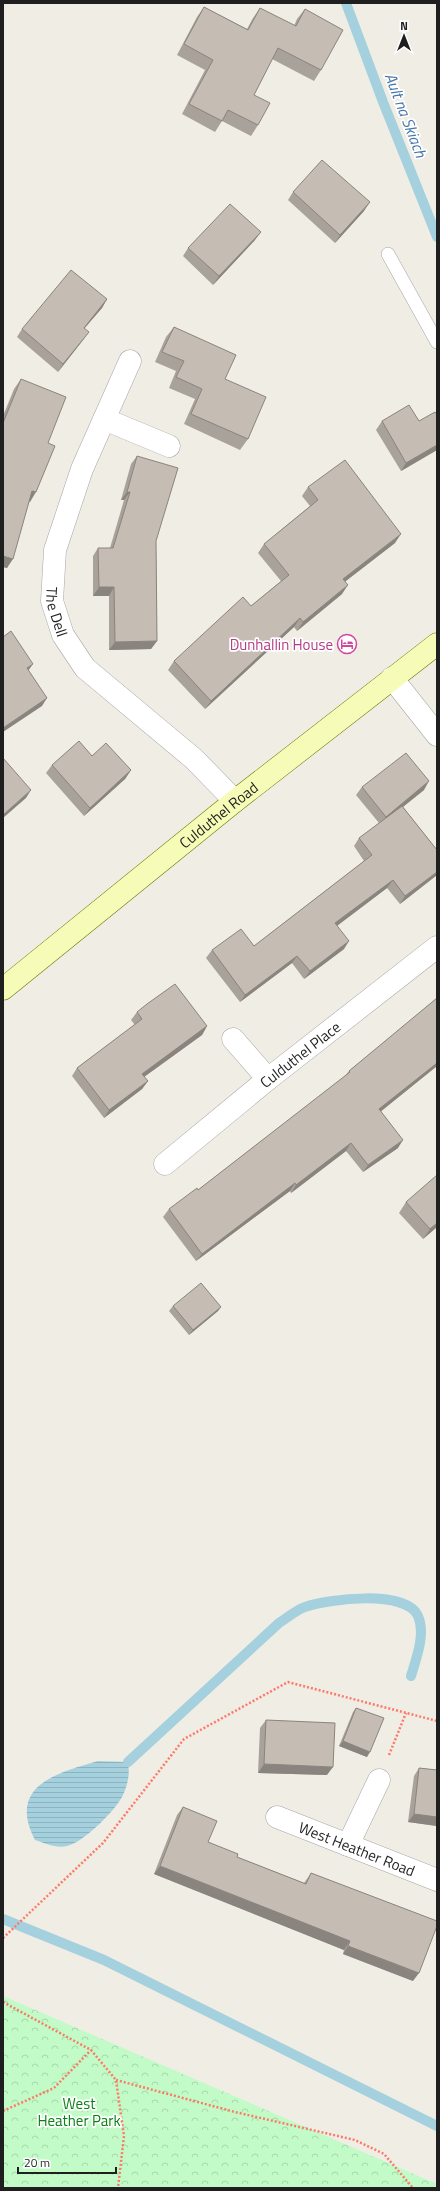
<svg xmlns="http://www.w3.org/2000/svg" width="440" height="2191" font-family="'Titillium Web',sans-serif">
<style>
.park{fill:url(#park-crowns)}
.water{fill:url(#water-rules)}
.lines{fill:none;stroke-linecap:round;stroke-linejoin:round}
.stream{stroke:#a5d1df;stroke-width:10}
.lane-casing{stroke:#a6a6a6;stroke-width:14}
.street-casing{stroke:#a6a6a6;stroke-width:23}
.secondary-casing{stroke:#6c7a02;stroke-width:23}
.path{stroke:#fd7a69;stroke-width:2.5;stroke-dasharray:2 2;stroke-linecap:butt}
.lane{stroke:#fff;stroke-width:13}
.street{stroke:#fff;stroke-width:22}
.secondary{stroke:#f7fbb8;stroke-width:22}
.wall{fill:#a9a29b}
.shaded-wall{fill:#8a847e}
.building{fill:#c5bcb4;stroke:#8a847e}
.labels{text-anchor:middle;dominant-baseline:central;stroke-width:3.5;stroke-linejoin:round;paint-order:stroke}
.street-label{font-size:15px;fill:#1f1f1f;stroke:#fff}
.hotel-label{font-size:15px;fill:#b23c85;stroke:#fff;text-anchor:end}
.park-label{font-size:15px;fill:#098214;stroke:#fff}
.water-label{font-size:16px;font-style:italic;fill:#4677aa;stroke:#fff}
</style>
<defs>
<pattern id="park-crowns" width="20" height="18" patternUnits="userSpaceOnUse"><rect width="20" height="18" fill="#c2fbc7"/><path d="M2 6a3 3 0 1 1 6 0M12 15a3 3 0 1 1 6 0" fill="none" stroke="#a6d7aa"/></pattern>
<pattern id="water-rules" width="6" height="5" patternUnits="userSpaceOnUse"><rect width="6" height="5" fill="#a5d1df"/><path d="M0 2.5h6" fill="none" stroke="#8eb3bf"/></pattern>
</defs>
<rect width="100%" height="100%" fill="#f0ede5"/>
<path class="park" d="M3 1996 437 2184V2188H3Z"/>
<path class="water" d="M98 1761 128 1762C130 1774 128 1784 123 1795 117 1809 83 1843 67 1846 57 1849 44 1843 35 1840 7 1786 56 1773 98 1761Z"/>
<g class="lines">
<path class="stream" d="M346 3 383 102 437 237
M128 1762 279 1623C287 1618 296 1610 305 1607 328 1599 406 1589 418 1616 426 1634 416 1659 411 1676
M3 1919 104 1960 437 2126"/>
<g class="lane-casing">
<path id="lane" d="M388 254 437 342"/>
</g>
<g class="street-casing">
<g id="street">
<path id="s1" d="M130 361 82 469 55 550 52 601 63 635 85 668 194 759 235 801"/>
<path d="M104 419 169 446"/>
<path d="M392 678 437 735"/>
<path d="M233 1039 268 1079"/>
<path id="s2" d="M165 1164 268 1079 437 947"/>
<path id="s3" d="M277 1817 437 1880"/>
<path d="M348 1845 379 1780"/>
</g>
</g>
<g class="secondary-casing">
<g id="secondary">
<path id="s4" d="M3 989 235 801 437 644"/>
</g>
</g>
<path class="path" d="M389 1755 406 1713
M3 1938 103 1843 184 1739 288 1682 437 1721
M3 2002 91 2050 116 2080 124 2136 118 2188
M116 2080 235 2112 355 2140 384 2154 413 2188
M3 2111 54 2088 91 2050"/>
<use href="#lane" class="lane"/>
<use href="#street" class="street"/>
<use href="#secondary" class="secondary"/>
</g>
<path class="wall" d="M204 7 247 29 253 18 260 8 294 26 297 19 305 9 321 70 314 81 272 59 254 95 258 125 251 136 222 121 215 132 182 114 205 70 177 55 197 17Z
M293 192 364 211 335 243 288 200Z
M255 240 213 285 183 256 188 248Z
M107 299 102 308 84 328 83 340 58 372 17 337 22 329Z
M174 327 225 379 248 439 240 450 184 424 195 399 169 388 176 371 155 362 166 337Z
M21 379 48 443 30 502H29L7 568 3 567V416L14 389Z
M382 421H419L437 450 401 471 376 430Z
M137 456 156 541 157 641 151 649 109 650V596H93V556L98 548H110L124 500H121L131 464Z
M308 487 395 543 345 581 342 594 297 631 294 627 205 709 168 670 174 661 251 606 281 581 258 553 264 544 310 506 302 496Z
M92 756 131 770 125 779 84 816 46 773 52 765Z
M362 787 424 790 403 807 437 850V875L400 904 387 888 337 926 344 949 304 979 292 963 240 1002 206 958 212 950 254 946 364 861 354 846 359 838 379 823 356 795Z
M437 998V1066L381 1111 398 1148 363 1172 346 1151 291 1193 290 1191 196 1261 163 1217 169 1209 198 1190 344 1077 349 1071Z
M137 1012 207 1026 202 1035 144 1077 148 1081 142 1089 104 1118 72 1076 77 1068 135 1025 131 1020Z
M406 1202 437 1227 423 1239 399 1213Z
M173 1306 221 1307 218 1311 189 1335 169 1311Z
M356 1708 367 1757 339 1746 353 1712Z
M266 1720 327 1775 258 1773 260 1728Z
M419 1768 437 1770V1826L408 1822 414 1776Z
M183 1807 208 1842 237 1857 304 1883 311 1873 413 1981 343 1954 344 1950 154 1874 177 1815Z"/>
<path class="shaded-wall" d="M370 202 364 211 335 243 340 235Z
M261 232 255 240 213 285 219 276Z
M107 299 102 308 78 336 84 328Z
M89 332 83 340 58 372 63 364Z
M437 445V450L401 471 406 463Z
M32 491 36 492 30 502 25 500Z
M127 492H130L124 500H121Z
M401 534 395 543 337 588 343 579Z
M3 556 13 559 7 568 3 567Z
M348 585 342 594 297 631 303 622Z
M99 587H114L109 596H93Z
M300 618 294 627 205 709 211 701Z
M157 641 151 649 109 650 115 642Z
M33 664 28 671 27 668Z
M47 698 42 706 3 732V728Z
M131 770 125 779 84 816 90 808Z
M429 781 424 790 380 825 386 817Z
M31 790 26 798 3 818V815Z
M437 872V875L400 904 405 896Z
M393 880 387 888 330 931 335 923Z
M349 941 344 949 304 979 310 971Z
M297 956 292 963 240 1002 245 995Z
M207 1026 202 1035 137 1082 142 1074Z
M437 1063V1066L374 1117 379 1109Z
M148 1081 142 1089 104 1118 109 1110Z
M403 1140 398 1148 363 1172 368 1165Z
M351 1143 346 1151 291 1193 296 1185Z
M295 1183 290 1191 196 1261 202 1254Z
M437 1223V1227L423 1239 430 1229Z
M221 1307 218 1311 189 1335 193 1330Z
M343 1741 370 1752 367 1757 339 1746Z
M264 1764 333 1767 327 1775 258 1773Z
M414 1814 437 1817V1826L408 1822Z
M160 1866 350 1941 344 1950 154 1874Z
M348 1946 419 1973 413 1981 343 1954Z"/>
<path class="building" d="M204 7 248 30 260 8 296 26 305 9 343 30 321 70 278 48 254 95 270 103 258 125 228 110 222 121 189 104 213 60 184 44Z
M322 160 370 202 340 235 293 192Z
M230 204 261 232 219 276 188 248Z
M71 270 107 299 84 328 89 332 63 364 22 329Z
M174 327 236 355 225 379 266 397 248 439 191 414 202 389 176 377 184 361 162 352Z
M21 379 66 397 48 443 55 446 36 492 32 491 13 559 3 556V423Z
M409 405 419 421 435 412 437 415V445L406 463 382 421Z
M137 456 178 468 156 541 157 641 115 642 114 587H99L98 548H113L130 492H127Z
M345 460 401 534 343 579 348 585 303 622 300 618 211 701 174 661 243 597 251 606 289 575 264 544 318 500 308 487Z
M11 631 33 664 27 668 47 698 3 728V637Z
M79 741 92 756 106 743 131 770 90 808 52 765Z
M406 753 429 781 386 817 362 787Z
M3 758 31 790 3 815Z
M402 806 437 850V872L405 896 393 880 335 923 349 941 310 971 297 956 245 995 212 950 241 929 254 946 372 855 359 838Z
M175 984 207 1026 142 1074 148 1081 109 1110 77 1068 142 1019 137 1012 147 1004Z
M437 998V1063L379 1109 403 1140 368 1165 351 1143 296 1185 295 1183 202 1254 169 1209 197 1188 198 1190 350 1072 349 1071Z
M437 1175V1223L430 1229 406 1202Z
M201 1283 221 1307 193 1330 173 1306Z
M356 1708 384 1718 370 1752 343 1741Z
M266 1720 335 1723 333 1767 264 1764Z
M419 1768 437 1770V1817L414 1814Z
M183 1807 217 1821 208 1842 238 1854 237 1857 306 1884 311 1873 437 1921V1926L419 1973 348 1946 350 1941 160 1866Z"/>
<defs>
<g id="hotel-ring" transform="scale(1)"><circle r="9.5" fill="#fff" stroke="#d1479c" stroke-width="1.5"/><path d="M-6-4.5h1.5V1H6V5H4.5V3h-9V5H-6ZM-4 0a1.8 1.8 0 1 1 3.6 0ZM.5 0V-2.5h3Q6-2.5 6 0Z" fill="#d1479c"/></g>
</defs>
<g fill-rule="evenodd">
<use href="#hotel-ring" x="347" y="644"/>
</g>
<g class="labels">
<g class="street-label">
<text stroke="none"><textPath href="#s1" startOffset="266">The Dell</textPath></text>
<text stroke="none"><textPath href="#s4" startOffset="277">Culduthel Road</textPath></text>
<text stroke="none"><textPath href="#s2" startOffset="174">Culduthel Place</textPath></text>
<text stroke="none"><textPath href="#s3" startOffset="86">West Heather Road</textPath></text>
</g>
<g class="hotel-label">
<text x="333" y="644">Dunhallin House</text>
</g>
<g class="park-label">
<text x="79" y="2103">West<tspan x="79" dy="17">Heather Park</tspan></text>
</g>
<g class="water-label">
<text transform="translate(406 115) rotate(69)">Ault na Skiach</text>
</g>
</g>
<rect width="440" height="2191" fill="none" stroke="#1f1f1f" stroke-width="8"/>
<g transform="translate(404 36)" stroke="#ffffff" stroke-width="3" paint-order="stroke">
<path d="M0-3L7 15L0 10L-7 15Z" fill="#1f1f1f"/>
<text y="-6" font-size="11" font-weight="bold" text-anchor="middle" fill="#1f1f1f">N</text>
</g>
<path d="M18 2167v6h98v-6" fill="none" stroke="#1f1f1f" stroke-width="2"/>
<text x="24" y="2167" font-size="12" fill="#1f1f1f" stroke="#ffffff" stroke-width="3" paint-order="stroke">20 m</text>
</svg>
